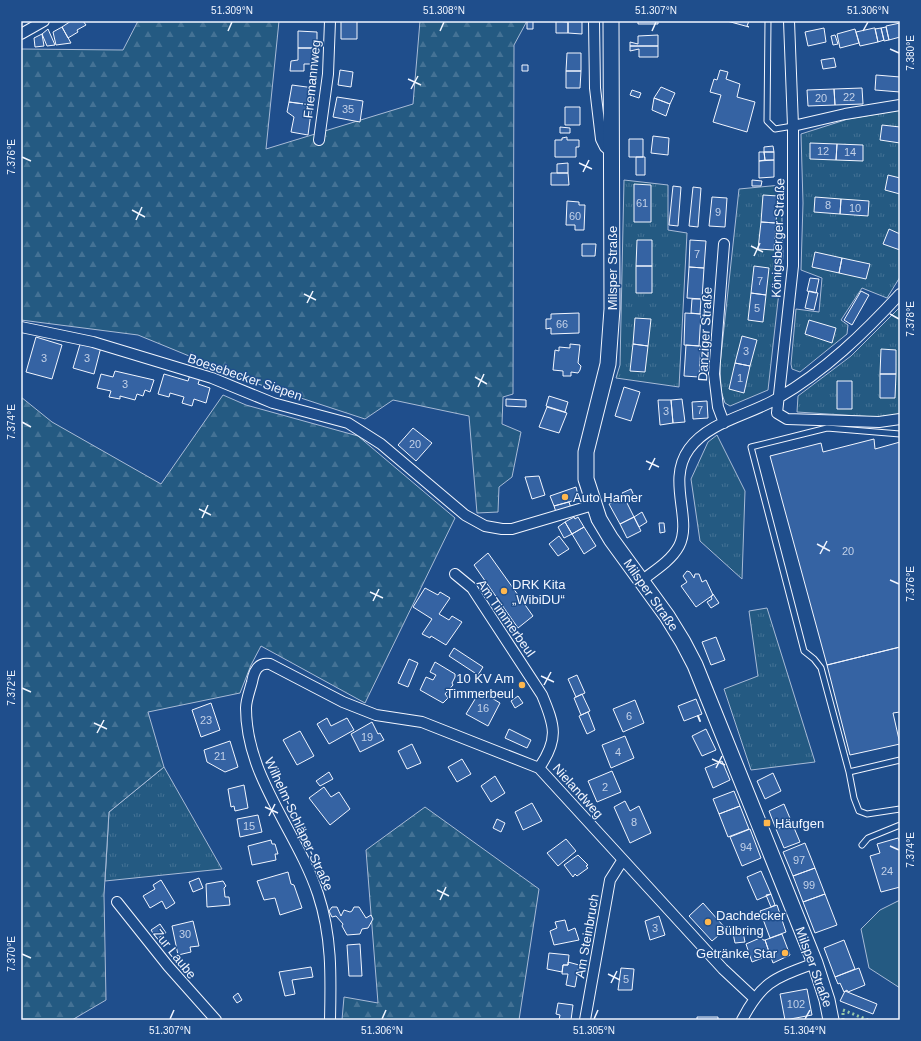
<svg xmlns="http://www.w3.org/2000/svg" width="921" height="1041" font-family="Arial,sans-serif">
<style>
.grass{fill:url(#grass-tufts);stroke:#a8bbd7}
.forest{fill:url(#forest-firs);stroke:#a8bbd7}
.green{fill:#245a82;stroke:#a8bbd7}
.building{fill:#3563a3;stroke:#f2f6ff}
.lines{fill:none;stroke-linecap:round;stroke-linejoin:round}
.lane-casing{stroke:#f2f6ff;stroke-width:7}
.street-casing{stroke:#f2f6ff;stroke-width:12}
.secondary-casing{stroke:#f2f6ff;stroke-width:17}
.lane{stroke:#1f4e8c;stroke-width:5}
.street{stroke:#1f4e8c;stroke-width:10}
.secondary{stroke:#1f4e8c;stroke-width:15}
.hedge{stroke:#97c8a6;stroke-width:3;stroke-dasharray:2 3;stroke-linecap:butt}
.wall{stroke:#f2f6ff;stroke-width:2}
.ticks{fill:none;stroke:#f2f6ff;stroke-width:1.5}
.poi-dot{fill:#ffb74d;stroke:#1f4e8c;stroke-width:1.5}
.labels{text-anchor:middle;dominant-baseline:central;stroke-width:3;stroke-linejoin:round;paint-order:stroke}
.number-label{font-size:11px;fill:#c3d1e8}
.street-label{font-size:13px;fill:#f2f6ff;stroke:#1f4e8c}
.poi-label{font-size:13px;fill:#f2f6ff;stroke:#1f4e8c;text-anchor:start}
.neatline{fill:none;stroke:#f2f6ff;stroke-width:1.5}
.ticks-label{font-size:10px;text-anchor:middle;fill:#f2f6ff}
</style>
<defs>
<pattern id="grass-tufts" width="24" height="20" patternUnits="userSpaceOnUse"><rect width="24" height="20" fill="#245a82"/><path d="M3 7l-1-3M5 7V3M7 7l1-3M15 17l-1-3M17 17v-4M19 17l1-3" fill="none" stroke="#447295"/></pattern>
<pattern id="forest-firs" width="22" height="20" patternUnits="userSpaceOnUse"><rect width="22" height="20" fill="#245a82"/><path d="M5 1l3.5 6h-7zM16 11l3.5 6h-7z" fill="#447295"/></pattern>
</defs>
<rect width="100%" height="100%" fill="#1f4e8c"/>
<path class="grass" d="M900 110V277L887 298 862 288 841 320 848 325 847 334 800 372 792 369 791 364 796 309 819 312 822 278 801 270 803 203 801 134 848 119Z
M624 180 668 185V230L687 233 679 387 616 378 620 365Z
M781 185 783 256 768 390 730 406 725 403 721 391 720 365 739 189Z
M900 307V415L875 417 797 412 798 396 851 356Z
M717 435 745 491 742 579 700 541 691 479 708 442Z
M767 608 815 762 751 770 724 689 758 676 749 611Z
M164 767 222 869 105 881 109 812Z"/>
<path class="forest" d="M138 21H279L266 149 413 104 420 21H527L514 45 513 394 503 397 502 424 521 432 512 477 499 487 498 512 477 513 469 416 393 400 365 419 255 383 138 335 21 320V49L123 50Z
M223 395 246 405 358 436 455 518 365 703 261 646 251 665 240 693 148 712 164 767 109 812 104 895 106 1000 72 1020H21V397L52 422 161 484Z
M425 807 539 889 519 1020H342L344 997 378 1003 366 850Z"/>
<path class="green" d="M900 900V988L869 968 861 929 880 910Z"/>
<path class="building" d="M71 21H83L86 25 77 30 78 32 68 38 62 27Z
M341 21H357V39H341Z
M527 21H533V29H527Z
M556 21 568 22V33H556Z
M567 21H582V34L568 33V22Z
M638 21H658V24H638Z
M727 21H749L747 26 749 27Z
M900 23V37L889 40 886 26Z
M62 27 71 43 56 45 53 32Z
M886 27 889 40 884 41 881 28Z
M824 28 826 42 808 46 805 32Z
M874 28H875L878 42 860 46 856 32Z
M881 28 884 40 878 42 875 29Z
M48 29 55 45 47 46 42 34Z
M855 29 859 43 840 48 837 34Z
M298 31 317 32V48H298Z
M42 34 44 46 35 47 34 38Z
M658 35V46H630V42L638 44V36Z
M835 35 838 44 833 45 831 36Z
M630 46H658V57H639V49L630 51Z
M298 48H317V64H304V71H290L291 61 298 60Z
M567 53H581V71H566Z
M834 58 836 67 823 69 821 60Z
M522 65H528V71H522Z
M340 70 353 72 351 87 338 85Z
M720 70 728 72 726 79 740 84 737 97 755 102 747 132 713 122 721 95 710 92 714 79 717 80Z
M566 71H581L580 88H566Z
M876 75 900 77V92L875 90Z
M292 85 314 88 312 105 289 102Z
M661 87 675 93 670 104 654 98Z
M862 88 863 104 835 105 834 89Z
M834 89 835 105 808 106 807 90Z
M632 90 641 93 639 98 630 95Z
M337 97 363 101 360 122 333 117Z
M654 98 670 104 666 116 652 110Z
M289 102 312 105 308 135 291 132 294 117 287 112Z
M565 107H580V125H565Z
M882 125 900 127V143L880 140Z
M560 127 570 128V133H560Z
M653 136 669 138 668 155 651 153Z
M567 137V140H579V147H576V157H555V140H562V138Z
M629 139H643V157H629Z
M810 143 837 144 836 160 810 159Z
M837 144 863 145V161L836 160Z
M773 146 774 152H764V147Z
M759 152H764L765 160 759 161Z
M764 152H774V160H765Z
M636 157H645V175H636Z
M774 160V177L759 178V161Z
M568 163V173H557V164Z
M551 173H568L569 185H551Z
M888 175 900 178V194L885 190Z
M752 180 762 181 761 186H752Z
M634 184 651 185V222H634Z
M673 186 681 187 678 226 669 225Z
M693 187 701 188 698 227 689 226Z
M763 195 778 196 776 223 761 222Z
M712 197 727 198 725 227 709 226Z
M815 197 841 199 840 214 814 212Z
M841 199 869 201 868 216 840 214Z
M567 201 579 202V205H585L584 230H575V225H566Z
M761 222 776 223 774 250 758 249Z
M889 229 900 234V250L883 244Z
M637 240H652V266H636Z
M690 240 706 241 704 268 689 267Z
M582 244H596L595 256H582Z
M815 252 842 258 839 273 812 267Z
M842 258 870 264 866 279 839 273Z
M636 266H652V293H636Z
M754 266 769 268 766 295 751 293Z
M689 267 704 268 702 299 687 298Z
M810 278 819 279 816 293 807 291Z
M809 291 818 293 814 310 805 308Z
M861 291 869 295 852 325 844 320Z
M751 293 766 295 763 322 748 320Z
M692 299H701L700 314 691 313Z
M579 313V333L551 334V328L546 329V319H551V314Z
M685 313 701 314 699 346 684 345Z
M635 318 651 319 648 346 633 344Z
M809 320 836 328 832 343 805 334Z
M742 336 757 340 750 366 735 363Z
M36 337 62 345 52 379 26 372Z
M81 341 101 347 94 374 73 368Z
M570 344 580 345 578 363 581 366 580 370 578 373 571 372V376H563V371L553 370 555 350 559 351V347L570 348Z
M633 344 648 346 645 372 630 371Z
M686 345 701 346 699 377 684 376Z
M881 349 896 350V374H880Z
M735 363 750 366 744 393 729 389Z
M115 371 154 380 150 392 145 390 143 396 137 394 135 400 120 396V399L109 397 111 391 97 388 101 374 113 377Z
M164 374 188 381 190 375 200 378 198 384 210 388 206 403 194 399 192 406 182 403 184 397 170 393 169 397 158 394Z
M880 374H896L895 398H880Z
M837 381H852V409H837Z
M624 387 640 392 631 421 615 416Z
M549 396 568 402 565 412 546 406Z
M506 399 526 400V407L506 406Z
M682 399 685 422 673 423 671 400Z
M658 400H671L673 423 660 425Z
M707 401 708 418 693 419 692 402Z
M547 407 567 413 559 433 539 427Z
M413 428 432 443 416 461 398 445Z
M874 439 875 449 900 442V647L827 665 770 456 821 443 823 452Z
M539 476 545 495 532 499 525 477Z
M576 487 579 499 554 506 550 496Z
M631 489 635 498 627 502 622 493Z
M624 497 634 517 620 524 609 504Z
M569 502 571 508 556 512 554 506Z
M642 512 647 522 639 527 634 517Z
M574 517 575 519 578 517 584 527 572 534 565 522Z
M634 517 641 531 627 538 620 524Z
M565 522 572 534 564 538 558 527Z
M659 523H664L665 532 660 533Z
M584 527 596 546 584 554 572 534Z
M559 536 569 549 558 556 549 544Z
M488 553 533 616 518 628 474 565Z
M687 571 690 572 694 578 695 574H699L702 582 706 580 713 595 696 607 681 586 687 582 683 576Z
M425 588 438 595 440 592 450 598 439 614 449 620 452 616 462 622 446 645 431 636 430 638 422 634 432 619 413 607Z
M713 594 719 603 711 608 707 602 712 599 711 597Z
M716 637 725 660 711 665 702 642Z
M900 647V712L893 713 900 744 850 755 827 665Z
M454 648 483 667 478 675 449 656Z
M409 659 418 663 408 687 398 683Z
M435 662 455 674V677L452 683 453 685 445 694 448 698 443 703 420 690 426 677 433 680 436 675 430 672Z
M577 675 585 693 576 697 568 679Z
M480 691 500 703 488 726 466 714Z
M582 694 590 711 581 715 574 698Z
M518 696 523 703 515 708 511 701Z
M696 699 702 714 684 721 678 706Z
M635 700 644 723 623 732 613 709Z
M211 703 220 730 201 737 192 710Z
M588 712 595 730 587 734 579 716Z
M327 718 331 726 347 718 354 730 329 744 317 724Z
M372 722 378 734 380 733 384 740 360 752 351 734Z
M509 729 531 740 527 748 505 738Z
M706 729 716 750 702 756 692 736Z
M300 731 314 756 297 765 283 740Z
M625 736 634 758 611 768 602 745Z
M230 741 238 767 225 772 207 762 204 750Z
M412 744 421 763 407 769 398 751Z
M462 759 471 774 457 782 448 767Z
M722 761 730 780 713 788 705 768Z
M612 771 621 792 597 802 588 781Z
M329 772 333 779 320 786 316 781Z
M773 773 781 791 765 799 757 781Z
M495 776 505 793 491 802 481 786Z
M244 785 248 808 235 811 234 806 231 807 228 789Z
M324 787 331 797 339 792 350 809 330 825 309 798Z
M734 791 740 806 719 814 713 799Z
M625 801 630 811 639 806 651 833 630 843 614 807Z
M532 803 542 821 523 830 515 812Z
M784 804 792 823 776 829 769 811Z
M740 806 749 829 728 837 719 814Z
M258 815 262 832 240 837 237 819Z
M497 819 505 823 501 832 493 828Z
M792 823 800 842 784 848 776 829Z
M750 829 761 858 742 866 730 837Z
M898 838 900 843V887L881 892 870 856 880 853 877 844Z
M566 839 576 851 558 866 547 853Z
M271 840 272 844H275L278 854H275L276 860 252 865 248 846Z
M805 843 815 868 793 876 783 852Z
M578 855 588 865 586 866 588 868 577 876 575 874 573 877 564 865Z
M815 868 825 894 803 902 793 876Z
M761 871 771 894 757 900 747 877Z
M288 872 291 884 294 885 302 908 280 915 275 898 264 900 257 881Z
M199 878 203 888 193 892 189 882Z
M161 880 175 903 166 909 162 901 150 908 143 896 155 889 153 885Z
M223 881 226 886 224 888 225 897H229L230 905 207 907 206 884Z
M771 894 775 905 771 907 766 895Z
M825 894 837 925 815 933 803 902Z
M703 903 726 929 712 941 689 916Z
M777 905 786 932 770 938 760 911Z
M332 907H337L341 916 344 910 350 912 352 911 354 907H359L366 918 371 915 373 919 368 928 362 929 360 934 347 935 342 926 343 924 336 916 332 917 329 911Z
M659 916 665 935 650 940 645 921Z
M565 920 568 931 575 928 579 940 554 945 550 931 557 928 555 922Z
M193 921 199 946 190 947 191 952 178 955 172 926Z
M160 924 166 933 157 939 151 930Z
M743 932 745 942 735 943 733 933Z
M782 934 790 955 773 963 765 940Z
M762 937 763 940H765L770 955 752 962 746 944Z
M844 940 855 969 835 977 824 948Z
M360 944 362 976H349L347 945Z
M549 953 569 955 568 965H563L562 972 547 969Z
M568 962 579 965 575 987 566 985 568 974H562L563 965H568Z
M311 967 313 977 292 980 295 994 285 996 279 972Z
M621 968 634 969 632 990H618Z
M859 968 865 985 848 992 847 990 844 992 840 983 838 984 835 977Z
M807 989 812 1015 785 1020 780 994Z
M845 991 877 1004 873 1014 840 1001Z
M238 993 242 1000 237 1003 233 997Z
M558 1003 573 1005 571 1020H559L560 1015 556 1014Z
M697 1017H718V1020H697Z"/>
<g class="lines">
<g class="lane-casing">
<path id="lane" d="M768 21 767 121 775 129 793 126
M900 434 827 428 751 447 804 651 814 659 821 668 849 772 900 760
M849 772 854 798 859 811 867 814 900 809
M862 845 868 838 900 825"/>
</g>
<g class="street-casing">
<path id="street" d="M594 21 595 88 601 139 605 147 612 153
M789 21 793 126V266L777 413 787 419 879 422 900 419
M21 34 44 21
M793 126 845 114 900 105
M319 140 328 74 330 21
M724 244 714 374 718 407 724 423
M21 327 93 342 212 378 273 403 348 423 381 444 465 515 485 526 502 529H512L593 505
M455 574 472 588 542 695C555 726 559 739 539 768
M641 581C654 571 671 561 679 546 693 519 666 481 689 449 709 421 751 415 778 398 825 371 864 333 900 294
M117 902 168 966 216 1020
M330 1020C331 976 332 936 318 894 297 831 246 777 246 708 246 700 250 690 252 682 254 671 258 662 270 664L343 702 376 715 422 722 539 768 723 969 754 998
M585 1020 610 880 622 861
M742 1020C762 981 775 978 815 963"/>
</g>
<g class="secondary-casing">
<path id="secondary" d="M611 21 612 309 608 364 586 452V479L599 519 611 539 667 616 683 642 695 665 815 963 827 1000 831 1020"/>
</g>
<use href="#lane" class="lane"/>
<use href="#street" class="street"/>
<use href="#secondary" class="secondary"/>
<path class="hedge" d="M843 1020V1010L868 1020"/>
<path class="wall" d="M698 716 700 721"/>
</g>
<path class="ticks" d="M228 31 232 22M440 31 444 22M652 31 656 22M863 31 868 22M890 49 899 53M408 79 421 85M411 89 418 76M22 157 31 161M579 163 592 169M583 172 589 160M132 210 145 217M136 220 142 207M751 246 763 252M754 256 760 243M304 294 316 300M307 303 313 291M890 314 899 319M475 377 487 384M478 387 484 374M22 422 31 427M646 461 659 467M649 470 655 458M199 509 211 515M202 518 208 505M817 544 830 551M820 554 827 541M890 580 899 584M370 592 383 598M373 601 379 589M541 676 554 682M544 685 551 672M22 688 31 692M94 723 107 729M97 733 104 720M712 759 725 765M716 768 722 756M265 807 278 813M269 816 275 804M890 846 899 850M437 890 449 896M440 900 446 887M22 954 31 958M608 974 620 980M611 983 617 971M170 1019 174 1010M382 1019 386 1010M594 1019 598 1010M805 1019 810 1010"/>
<g class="poi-dot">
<circle cx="565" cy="497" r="4"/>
<circle cx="504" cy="591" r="4"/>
<circle cx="522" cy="685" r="4"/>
<rect x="763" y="819" width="8" height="8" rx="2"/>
<circle cx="708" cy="922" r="4"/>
<circle cx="785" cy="953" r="4"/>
</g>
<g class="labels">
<g class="number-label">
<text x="849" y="97">22</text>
<text x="821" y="98">20</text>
<text x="348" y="109">35</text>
<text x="823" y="151">12</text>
<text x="850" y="152">14</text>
<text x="642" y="203">61</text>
<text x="828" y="205">8</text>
<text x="855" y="208">10</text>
<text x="718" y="212">9</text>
<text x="575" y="216">60</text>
<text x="697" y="254">7</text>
<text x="760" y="281">7</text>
<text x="757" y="308">5</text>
<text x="562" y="324">66</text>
<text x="746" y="351">3</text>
<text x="44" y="358">3</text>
<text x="87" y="358">3</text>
<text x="740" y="378">1</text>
<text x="125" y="384">3</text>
<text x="700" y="410">7</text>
<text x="666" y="411">3</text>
<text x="415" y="444">20</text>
<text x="848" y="551">20</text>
<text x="483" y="708">16</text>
<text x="629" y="716">6</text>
<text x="206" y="720">23</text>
<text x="367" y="737">19</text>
<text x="618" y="752">4</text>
<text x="220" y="756">21</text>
<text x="605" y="787">2</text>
<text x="634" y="822">8</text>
<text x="249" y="826">15</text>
<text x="746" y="847">94</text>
<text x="799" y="860">97</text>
<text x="887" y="871">24</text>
<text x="809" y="885">99</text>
<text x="655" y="928">3</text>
<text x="185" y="934">30</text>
<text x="626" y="979">5</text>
<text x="796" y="1004">102</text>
</g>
<g class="street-label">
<text transform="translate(312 79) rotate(-84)">Friemannweg</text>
<text transform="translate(778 238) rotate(-88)">Königsberger Straße</text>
<text transform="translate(612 268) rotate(-90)">Milsper Straße</text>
<text transform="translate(705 334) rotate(-87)">Danziger Straße</text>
<text transform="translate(245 377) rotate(19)">Boesebecker Siepen</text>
<text transform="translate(651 595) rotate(55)">Milsper Straße</text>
<text transform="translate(506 618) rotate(55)">Am Timmerbeul</text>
<text transform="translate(578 791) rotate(48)">Nielandweg</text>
<text transform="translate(299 824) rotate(65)">Wilhelm-Schläper-Straße</text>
<text transform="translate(587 936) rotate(-80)">Am Steinbruch</text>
<text transform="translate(175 954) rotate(51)">Zur Laube</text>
<text transform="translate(814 967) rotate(70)">Milsper Straße</text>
</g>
<g class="poi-label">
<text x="573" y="497">Auto Hamer</text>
<text x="512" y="584">DRK Kita<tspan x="512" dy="15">„WibiDU“</tspan></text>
<text x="514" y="678" text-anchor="end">10 KV Am<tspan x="514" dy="15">Timmerbeul</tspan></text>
<text x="775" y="823">Häufgen</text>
<text x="716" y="915">Dachdecker<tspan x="716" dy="15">Bülbring</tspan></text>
<text x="777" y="953" text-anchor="end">Getränke Star</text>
</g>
</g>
<rect width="921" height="1041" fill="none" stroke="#1f4e8c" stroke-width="44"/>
<rect x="22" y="22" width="877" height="997" class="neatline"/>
<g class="ticks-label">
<text x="232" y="14">51.309°N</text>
<text x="444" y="14">51.308°N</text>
<text x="656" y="14">51.307°N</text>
<text x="868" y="14">51.306°N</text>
<text transform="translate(910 53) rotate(-90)" y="4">7.380°E</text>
<text transform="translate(11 157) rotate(-90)" y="4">7.376°E</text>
<text transform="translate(910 319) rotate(-90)" y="4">7.378°E</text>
<text transform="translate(11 422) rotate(-90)" y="4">7.374°E</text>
<text transform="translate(910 584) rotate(-90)" y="4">7.376°E</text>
<text transform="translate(11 688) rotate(-90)" y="4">7.372°E</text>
<text transform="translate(910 850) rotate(-90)" y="4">7.374°E</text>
<text transform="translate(11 954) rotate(-90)" y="4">7.370°E</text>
<text x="170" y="1034">51.307°N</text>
<text x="382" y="1034">51.306°N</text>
<text x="594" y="1034">51.305°N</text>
<text x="805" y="1034">51.304°N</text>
</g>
</svg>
